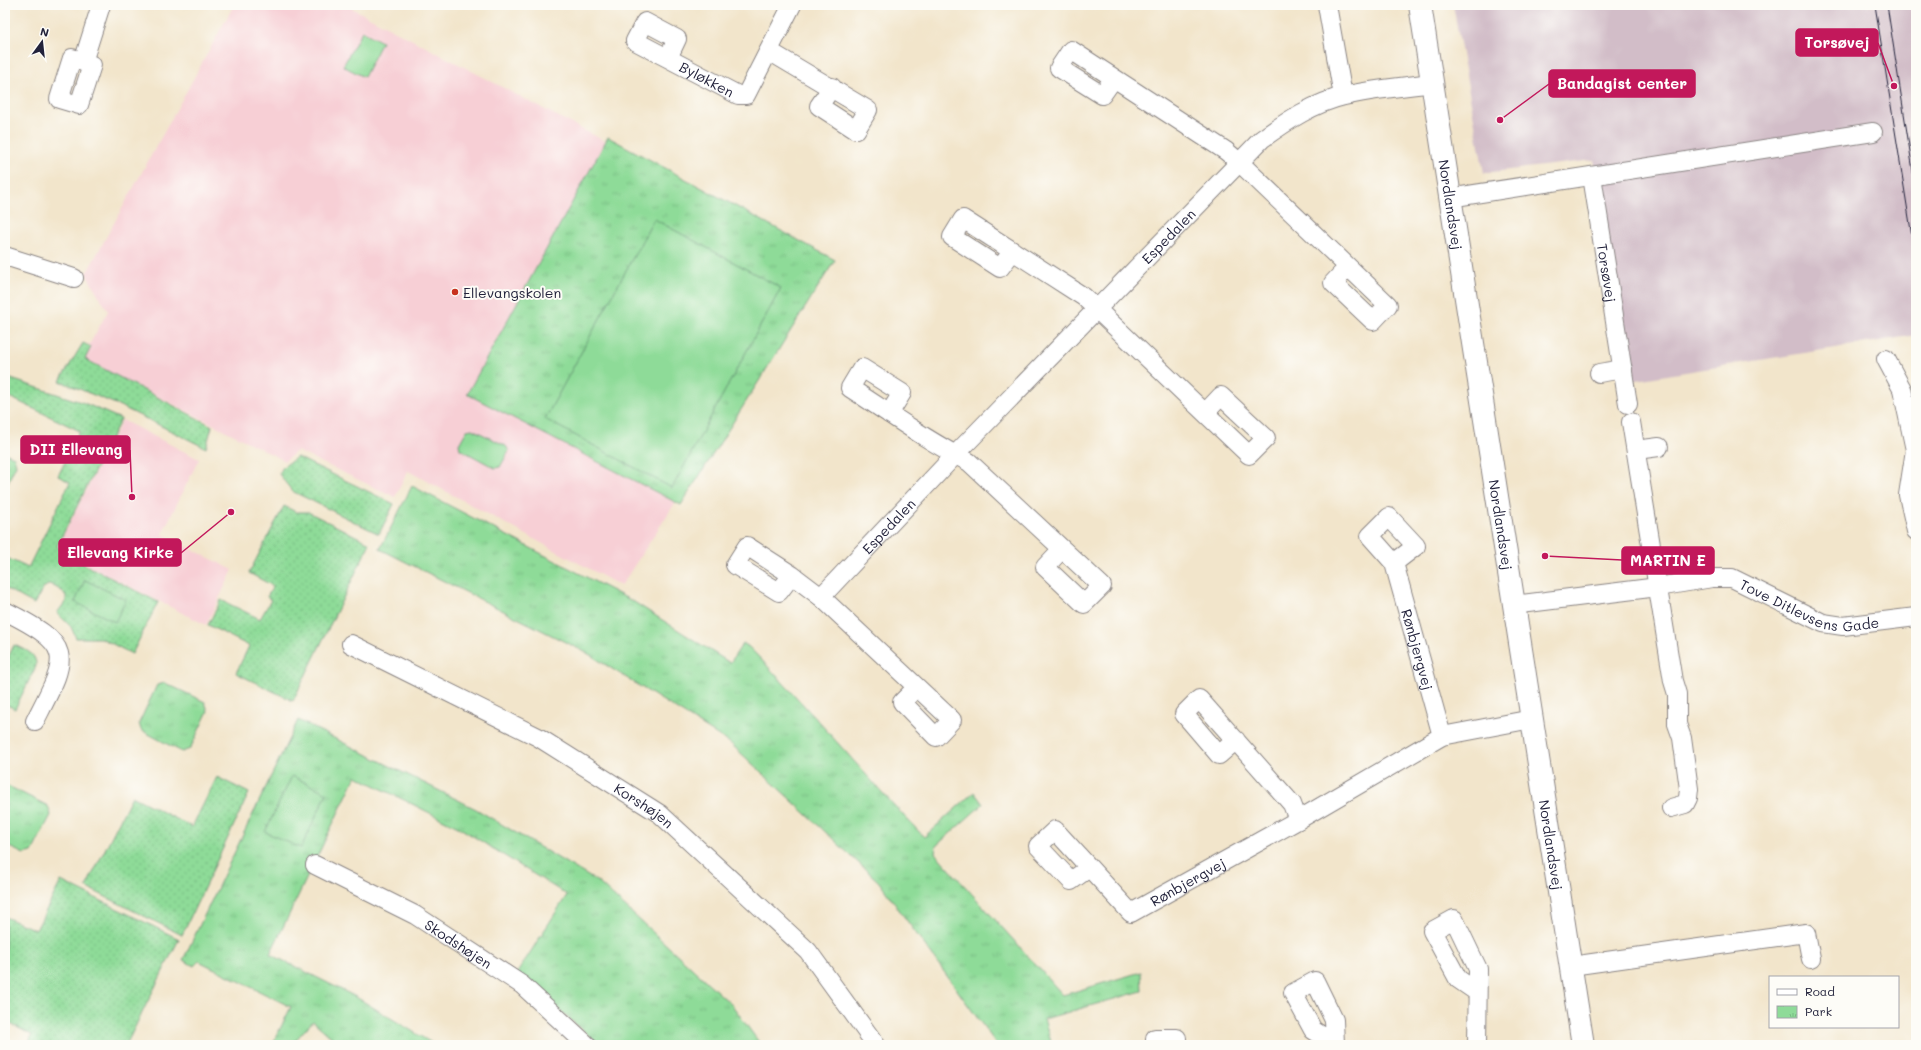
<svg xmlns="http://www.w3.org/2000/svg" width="1921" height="1050" font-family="Mali,sans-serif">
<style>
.built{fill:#f7cfd5}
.industrial{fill:#d2bdc8}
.grass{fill:url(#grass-dots);stroke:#587e6a}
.park{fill:url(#park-tufts);stroke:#587e6a}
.pitch{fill:#8edb98;stroke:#587e6a}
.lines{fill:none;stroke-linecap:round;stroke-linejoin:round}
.street-casing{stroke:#8a8483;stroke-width:20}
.secondary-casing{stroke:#8a8483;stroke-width:24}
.street{stroke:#fff;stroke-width:18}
.secondary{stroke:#fff;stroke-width:22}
.tram{stroke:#22223b;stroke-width:1}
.poi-dot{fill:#c8321e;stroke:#fdfcf7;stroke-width:1.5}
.labels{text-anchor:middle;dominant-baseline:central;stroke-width:4;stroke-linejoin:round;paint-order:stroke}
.street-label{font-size:14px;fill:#22223b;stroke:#fdfcf7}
.poi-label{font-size:14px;fill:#22223b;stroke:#fdfcf7;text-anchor:start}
.leader{fill:none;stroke:#c2185b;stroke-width:1.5}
.callout-dot{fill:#c2185b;stroke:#fdfcf7;stroke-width:1.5}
.callout{fill:#c2185b;stroke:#c2185b;stroke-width:1.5}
.callout-label{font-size:15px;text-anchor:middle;font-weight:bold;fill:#fff}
</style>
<defs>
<pattern id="grass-dots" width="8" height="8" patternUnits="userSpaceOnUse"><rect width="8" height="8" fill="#8edb98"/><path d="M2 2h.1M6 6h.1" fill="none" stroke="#7abc84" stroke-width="1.8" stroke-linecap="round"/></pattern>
<pattern id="park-tufts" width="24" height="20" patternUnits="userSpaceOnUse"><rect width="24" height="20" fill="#8edb98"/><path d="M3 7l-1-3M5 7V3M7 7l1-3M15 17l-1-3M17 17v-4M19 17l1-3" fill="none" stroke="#7abc84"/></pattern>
</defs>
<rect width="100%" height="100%" fill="#fdfcf7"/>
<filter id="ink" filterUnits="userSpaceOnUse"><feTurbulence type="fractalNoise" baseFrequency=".025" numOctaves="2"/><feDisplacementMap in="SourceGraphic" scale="8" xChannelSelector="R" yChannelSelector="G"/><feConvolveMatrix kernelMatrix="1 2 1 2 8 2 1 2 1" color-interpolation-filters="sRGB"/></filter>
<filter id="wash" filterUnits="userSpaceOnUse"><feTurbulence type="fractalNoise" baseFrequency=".012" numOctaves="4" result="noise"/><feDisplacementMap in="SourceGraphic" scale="16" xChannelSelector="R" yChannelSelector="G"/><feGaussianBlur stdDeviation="0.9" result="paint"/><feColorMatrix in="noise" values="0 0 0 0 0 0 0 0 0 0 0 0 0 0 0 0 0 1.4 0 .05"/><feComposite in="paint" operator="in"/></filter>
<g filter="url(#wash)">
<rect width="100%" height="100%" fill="#f2e5cb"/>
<path class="built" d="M234 5H346L833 261 621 586 408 471 395 497 297 451 285 461 82 358 108 311 86 274Z
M122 420 199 459 162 534 233 570 206 625 64 553 58 546Z"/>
<path class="industrial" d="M1453 5H1916V335L1630 381 1594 160 1484 173Z"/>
<path class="grass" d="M83 343 91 347 85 359 212 426 206 448 118 405 60 381Z
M5 377 84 403 121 419 57 546 64 554 158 602 132 654 101 638H76L71 627 57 613 66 601V596L62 591 50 584 43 588 34 604 5 588V557L28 568 70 482 58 476 80 431 5 395Z
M297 457 394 504 379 534 292 491 279 474 283 467Z
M284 506 296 512H308L368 542 369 545 293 701 236 673 249 646 208 625 221 600 260 619 271 600 267 597 273 586 249 573Z
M14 645C24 649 37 653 36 666L15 709 5 704V664Z
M217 777 249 793 182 935 86 887 132 796 192 827Z
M61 881 179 939 126 1045H28L32 1035 5 1021V917L36 930Z"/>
<path class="park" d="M608 137 835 260 681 505 467 394Z
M5 453 14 457 16 465 5 488Z
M412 486 634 602 730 663 743 643 749 647C809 708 864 775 924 837L974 792 983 804 936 846 935 853 1063 995 1141 972 1142 991 1044 1019 1052 1045H997L879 882 730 743 587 653 380 549Z
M165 683 205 702 208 711 190 749 182 752 141 730 139 723 157 685Z
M298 720 476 809 598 882 732 1005 761 1045H600L517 973 567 895 460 828 356 776 270 954 356 997 435 1045H340L313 1021 291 1045H272L291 1007 199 961 194 966 183 960Z
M8 786 48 806 51 815 32 852 24 854 5 845V787Z"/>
<path class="pitch" d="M362 31 382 42 364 77 343 66Z
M654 219 781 288 672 488 545 419Z
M472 429 506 446 509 451 500 467 495 468 460 449 459 444 467 430Z
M85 580 126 600 115 622 75 602Z
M292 776 327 793 301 848 265 832Z"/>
</g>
<g filter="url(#ink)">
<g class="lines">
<g class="street-casing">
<g id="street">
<path d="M1327 5 1343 96"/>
<path d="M769 51 868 110 856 130 819 106 832 87"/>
<path d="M72 58 92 65 79 105 59 99Z"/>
<path id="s1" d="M668 58 677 39 645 22 635 41 738 95H746L792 5"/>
<path d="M83 62 101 5"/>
<path d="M1114 78 1102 95 1059 68 1071 50 1226 151 1239 162 1388 305 1373 321 1333 283 1348 267"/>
<path id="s2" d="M1592 176 1628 404"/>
<path d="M1449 198 1873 132"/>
<path d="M1013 251 1000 268 952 237 963 219 1084 297 1205 413 1221 396 1266 438 1249 455 1205 413"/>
<path d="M5 256 74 278"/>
<path d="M1886 359 1902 389 1915 450 1908 495 1916 531"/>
<path d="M1599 373 1623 369"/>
<path d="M889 414 902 393 862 368 850 388C889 413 927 441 969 462L1102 586 1084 604 1045 567 1062 549"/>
<path d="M1631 422 1673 681 1677 694V724L1682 738 1689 789 1688 798 1685 804 1671 808"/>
<path d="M1636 450 1659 447"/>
<path id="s3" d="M1394 563 1416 546 1389 517 1370 536 1394 563 1442 736"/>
<path d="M792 575 779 592 735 565 747 546 792 575 821 597 952 720 936 737 902 702 917 687"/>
<path id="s4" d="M821 597 955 455 1262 139C1287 121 1314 103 1344 96 1372 89 1403 87 1432 83"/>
<path id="s5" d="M1513 605 1658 587 1712 578H1732L1823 623 1843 626 1916 617"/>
<path d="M5 611C77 647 68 656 35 721"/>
<path id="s6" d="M351 644 538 737 660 814 808 951 876 1045"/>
<path d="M1236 740 1219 755 1184 714 1199 699 1292 804 1298 820"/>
<path id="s7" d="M315 865 415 915 522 985 587 1045"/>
<path id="s8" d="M1089 868 1071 881 1038 846 1055 830 1131 913 1298 820 1442 736 1532 719"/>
<path d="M1571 966 1806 933 1811 959"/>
<path d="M1155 1045V1038H1177V1045"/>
<path d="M1335 1045V1044L1334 1020 1315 981 1293 993 1313 1030 1335 1044"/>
<path d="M1477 1045 1478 969 1454 919 1432 931 1458 979 1477 992"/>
</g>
</g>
<g class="secondary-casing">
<g id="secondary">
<path id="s9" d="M1420 5 1583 1045"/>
</g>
</g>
<use href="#street" class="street"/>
<use href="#secondary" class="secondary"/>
<path class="tram" d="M1875 5 1916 262
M1887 5 1916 190"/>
</g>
</g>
<circle class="poi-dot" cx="455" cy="292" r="4"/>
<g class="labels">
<g class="street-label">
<text stroke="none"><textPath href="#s1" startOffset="160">Byløkken</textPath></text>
<text stroke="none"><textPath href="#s9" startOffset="202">Nordlandsvej</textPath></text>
<text stroke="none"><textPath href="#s4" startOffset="501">Espedalen</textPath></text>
<text stroke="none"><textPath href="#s2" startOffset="98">Torsøvej</textPath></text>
<text stroke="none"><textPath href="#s9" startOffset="526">Nordlandsvej</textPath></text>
<text stroke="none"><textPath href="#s4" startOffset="98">Espedalen</textPath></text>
<text stroke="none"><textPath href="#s5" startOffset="305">Tove Ditlevsens Gade</textPath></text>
<text stroke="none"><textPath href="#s3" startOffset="220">Rønbjergvej</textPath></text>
<text stroke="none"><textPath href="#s6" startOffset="335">Korshøjen</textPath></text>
<text stroke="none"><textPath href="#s9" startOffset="850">Nordlandsvej</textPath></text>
<text stroke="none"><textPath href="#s8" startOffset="271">Rønbjergvej</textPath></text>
<text stroke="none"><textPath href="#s7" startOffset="164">Skodshøjen</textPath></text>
</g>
<g class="poi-label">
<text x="463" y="292">Ellevangskolen</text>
</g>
</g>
<path class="leader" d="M1894 86L1878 43M1500 120L1549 84M132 497L130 450M231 512L181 553M1545 556L1622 560"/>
<g class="callout-dot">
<circle cx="1894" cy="86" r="4"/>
<circle cx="1500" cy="120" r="4"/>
<circle cx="132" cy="497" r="4"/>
<circle cx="231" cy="512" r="4"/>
<circle cx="1545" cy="556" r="4"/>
</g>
<g class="callout">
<rect x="1796" y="29" width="82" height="27" rx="4"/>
<rect x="1549" y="70" width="146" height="27" rx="4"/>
<rect x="21" y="436" width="109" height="27" rx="4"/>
<rect x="59" y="539" width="122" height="27" rx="4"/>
<rect x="1622" y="547" width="92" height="27" rx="4"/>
</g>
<g class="callout-label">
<text x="1837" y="48">Torsøvej</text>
<text x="1622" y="89">Bandagist center</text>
<text x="76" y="455">DII Ellevang</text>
<text x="120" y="558">Ellevang Kirke</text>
<text x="1668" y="566">MARTIN E</text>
</g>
<rect width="1921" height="1050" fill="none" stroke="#fdfcf7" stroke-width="20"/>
<rect x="1769" y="976" width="130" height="52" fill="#fdfcf7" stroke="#a5a5ac"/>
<rect x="1777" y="989" width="20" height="6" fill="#ffffff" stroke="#a5a5ac"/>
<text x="1805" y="996" font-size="12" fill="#22223b">Road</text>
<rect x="1777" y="1006" width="20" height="12" fill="url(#park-tufts)" stroke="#a5a5ac"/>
<text x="1805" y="1016" font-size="12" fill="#22223b">Park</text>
<g transform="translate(42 42) rotate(15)" stroke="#fdfcf7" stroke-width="3" paint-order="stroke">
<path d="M0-3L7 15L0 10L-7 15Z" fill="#22223b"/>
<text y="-6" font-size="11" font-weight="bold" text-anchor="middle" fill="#22223b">N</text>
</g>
</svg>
